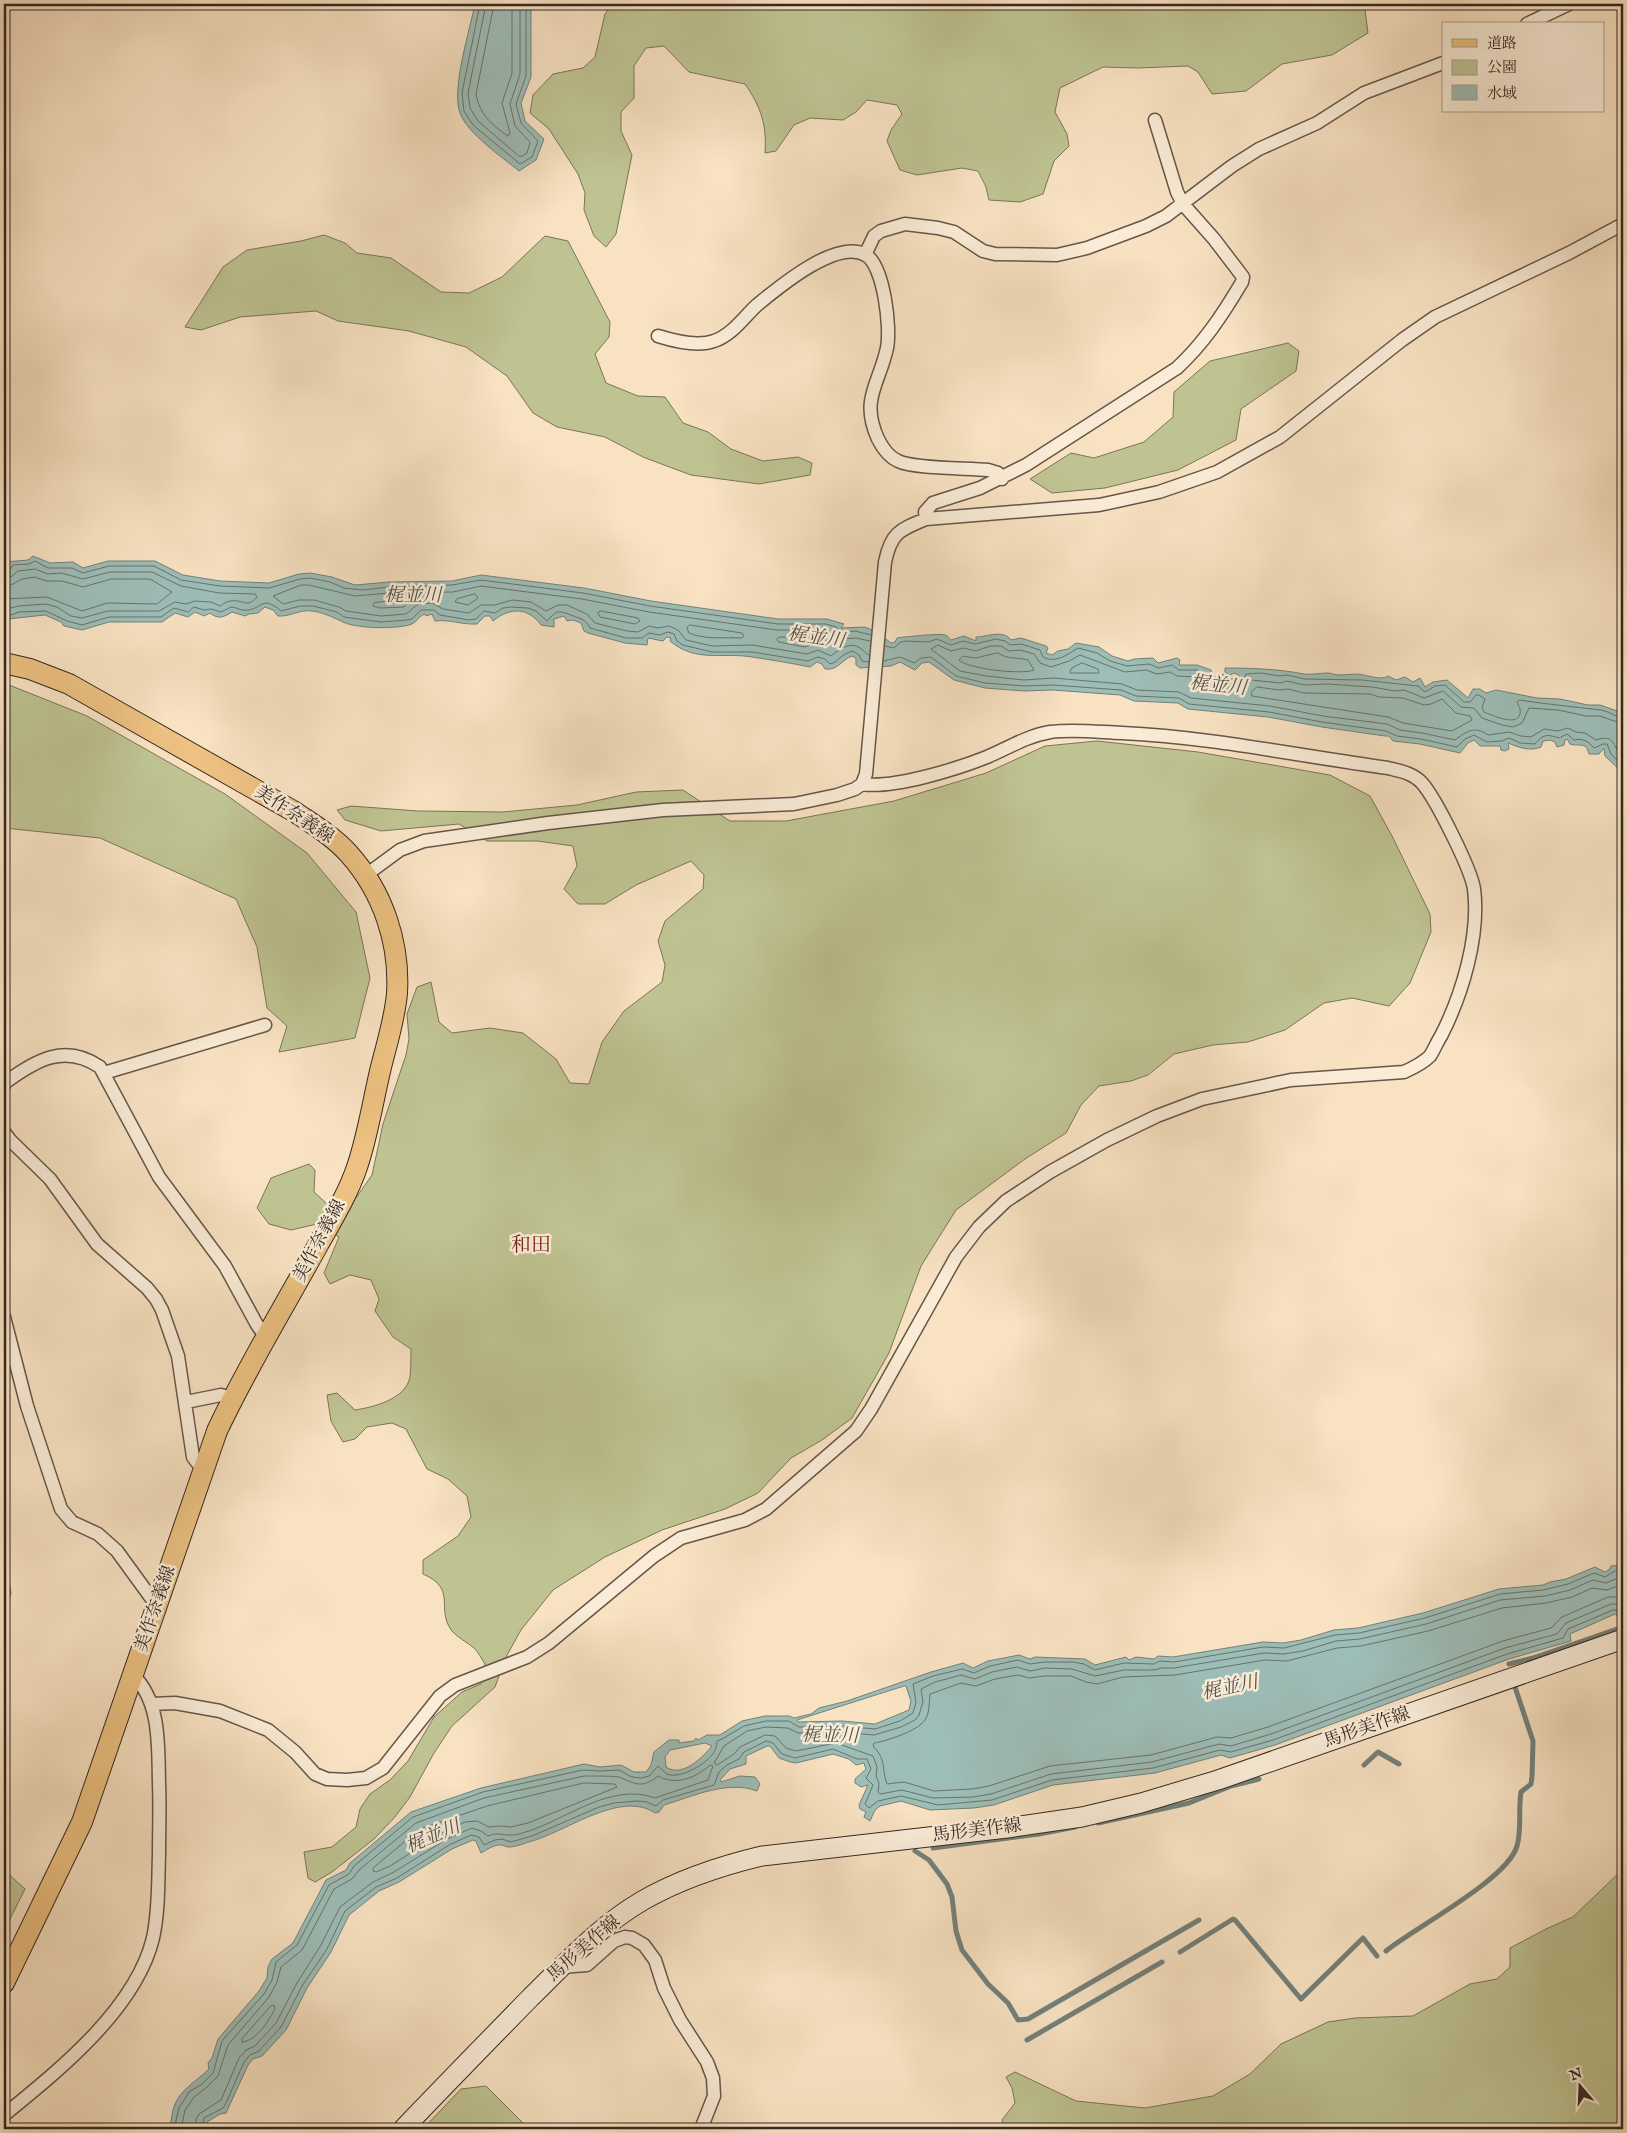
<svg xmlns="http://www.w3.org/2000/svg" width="1627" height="2133" font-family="'IM FELL English','Noto Serif JP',serif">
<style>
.green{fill:#bfc392;stroke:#7a755a}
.water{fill:#9dbdb7;stroke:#73817b;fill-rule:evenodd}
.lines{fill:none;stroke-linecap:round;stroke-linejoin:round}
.shore{stroke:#69726c;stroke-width:1}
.stream{stroke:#73817b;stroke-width:5}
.minor-casing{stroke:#66564a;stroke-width:15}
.secondary-casing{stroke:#352722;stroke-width:21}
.primary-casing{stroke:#352722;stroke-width:22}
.minor{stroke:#faecd7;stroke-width:12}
.secondary{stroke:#faecd7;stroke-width:19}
.primary{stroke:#ecc181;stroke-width:20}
.labels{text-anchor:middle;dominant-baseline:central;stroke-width:5;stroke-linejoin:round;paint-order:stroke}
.street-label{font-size:18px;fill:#352722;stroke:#faecd7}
.water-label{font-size:19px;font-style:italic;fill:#54544f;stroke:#faecd7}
.quarter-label{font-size:20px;fill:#7a1f14;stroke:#faecd7}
</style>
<rect width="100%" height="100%" fill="#f8e2c2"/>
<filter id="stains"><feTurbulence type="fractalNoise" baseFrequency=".004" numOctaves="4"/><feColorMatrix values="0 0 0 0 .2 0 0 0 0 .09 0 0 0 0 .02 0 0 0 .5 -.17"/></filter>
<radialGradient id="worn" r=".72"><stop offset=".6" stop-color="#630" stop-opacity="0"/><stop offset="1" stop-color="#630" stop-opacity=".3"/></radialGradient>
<path class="green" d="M612 4H1356L1365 10 1368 33 1332 55 1282 64 1246 91 1212 94 1198 72 1188 66 1137 68 1103 67 1060 88 1055 112 1067 134 1069 146 1054 161 1043 194 1020 202 989 200 986 187 978 171 962 168 917 175 900 170 887 141 891 130 902 114 897 105 867 100 856 112 843 120 810 118 794 125 776 151 765 153C767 125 761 107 745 84L689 72 664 46 646 48 634 66V98L621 112V131L632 155 616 234 606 247 594 236 584 210 585 193 578 174 549 129 530 113 533 95 553 74 583 68 595 57 605 14Z
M324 235 345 243 357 253 391 258 441 292 469 293 502 277 545 236 568 241 610 322 609 337 595 354 606 383 638 396 665 397 683 423 708 432 731 449 763 461 798 457 812 463 810 475 759 484 691 475 643 457 605 437 557 427 533 413 507 376 466 347 409 331 338 321 316 311 240 317 201 330 185 327 223 267 247 250 301 241Z
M1288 343 1299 351 1296 371 1241 409 1236 440 1178 470 1105 488 1052 493 1030 479 1071 453 1094 458 1144 442 1173 417 1174 392 1210 361Z
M4 683 87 716 225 794 307 853 356 912 370 978 355 1038 279 1052 287 1026 267 1008 257 947 236 899 100 838 4 828Z
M1097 741 1198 752 1330 775 1370 796 1392 836 1430 914 1431 932 1410 983 1389 1006 1352 998 1324 1003 1285 1030 1248 1042 1213 1045 1174 1054 1148 1075 1131 1081 1099 1086 1081 1105 1066 1133 1025 1159 956 1210 921 1266 889 1353 852 1418 822 1440 791 1458 758 1493 725 1509 662 1530 605 1557 553 1590 521 1630 506 1657 495 1687 452 1726 434 1753 410 1797 394 1818 374 1839 332 1872 315 1882 308 1878 304 1852 332 1847 356 1827 360 1809 370 1794 390 1780 408 1761 434 1717 462 1692 481 1684 485 1664C482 1659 478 1652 474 1648 467 1642 458 1638 452 1631 435 1609 458 1589 423 1574V1560L458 1536 471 1517 467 1496 448 1479 427 1469 406 1429 392 1423 367 1427 355 1439 343 1442 331 1421 327 1395 337 1393 355 1410C374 1407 406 1399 410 1377 411 1368 411 1358 411 1349L393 1337 375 1311 379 1299 371 1280 350 1275 330 1284 324 1273 339 1237 317 1224 291 1230 269 1224 257 1208 271 1178 309 1164 315 1170 314 1192 327 1204 356 1198 372 1175 383 1124 406 1055 409 1039 407 1014 417 987 431 982 439 1022 452 1033 490 1028 523 1033 556 1059 570 1083 589 1084 602 1042 624 1011 662 982 665 965 658 941 665 921 703 889 704 875 691 861 636 885 605 904H578L564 889 577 866 573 846 538 841H487L459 824 381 831 345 820 337 810 351 806 418 811 503 812 577 805 636 792 683 790 730 821H786L894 801 986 773 1045 746Z
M4 1552 11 1593 4 1617Z
M1623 1869V2129H1041L1033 2127 1005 2129 1002 2120 1015 2103 1012 2088 1006 2077 1015 2072 1076 2101 1145 2108 1213 2096 1250 2074 1281 2044 1328 2022 1355 2018 1413 2016 1470 1984 1497 1979 1510 1967V1948L1548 1928 1573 1917Z
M4 1870 25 1889 4 1931Z
M486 2086 529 2129H423L461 2089Z"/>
<path class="water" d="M475 4H531V77L521 103 525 121 544 139 536 160 519 171C502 157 467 133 460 113 451 90 470 29 475 4Z
M33 556 50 563 73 562 83 568 108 561H155L183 575 220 581 269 583 299 574 310 573 332 577 355 585 389 582 452 581 481 575 584 588 651 601 778 619H827L844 624 841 628 865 627 877 632 891 643 895 642 897 638C902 637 942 633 945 635 948 636 949 638 951 640L964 636 976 641V637C987 637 1003 629 1011 640L1021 638 1046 646 1048 648 1046 653 1052 655 1058 651 1068 649 1076 643 1099 647 1112 656 1128 661 1134 659 1153 658 1158 663 1177 658 1180 660 1179 665H1197L1211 670 1212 674 1219 679 1223 674 1230 679 1239 678V675L1234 673 1230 675 1225 672V668C1251 668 1279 669 1304 674 1312 675 1320 673 1328 673 1331 673 1335 675 1339 675 1345 675 1352 674 1358 674 1367 675 1381 681 1388 676L1396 680 1405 677 1413 682 1420 678 1425 687 1433 682 1447 680 1468 698 1473 689H1480L1486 693 1496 690 1537 698 1560 699 1588 705H1600L1623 713V773L1605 756 1604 748 1599 754H1589C1586 741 1580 747 1570 744L1567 739 1565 740 1564 745 1557 747 1555 742 1550 740 1543 741 1541 747C1530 752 1518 747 1508 743L1509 749 1505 751 1501 750 1500 746H1480L1474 740 1468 743 1460 753 1420 744 1393 741 1389 736H1385L1322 727 1268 717 1188 709 1178 703 1134 701 1120 695 1053 690 1024 691 985 688 954 680 929 662 922 663 915 670 900 662 891 666 860 668 856 665V658L852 656C841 660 838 671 825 669L822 664 817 662 810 667C791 663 772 660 752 657 722 652 696 663 670 641L671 638 667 637 663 641 648 638 647 645 625 643 588 633 584 631 581 623 573 620 567 621 564 616 554 619V627L541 625C528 607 510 607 493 621L490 616H485L477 624C463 625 449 619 435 621L432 614 426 616 425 614C418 616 417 623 409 625 393 629 355 629 341 621 332 617 322 612 312 611 300 609 290 617 278 616L273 610 265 607 258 613 249 614 245 616 232 612C224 617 218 620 210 613L204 616 195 612 188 617 175 613 162 622H109L82 630 64 626 61 622 45 615 8 619 4 616V567L7 566 5 562 28 560Z
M1623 1565V1615L1618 1617 1615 1614 1570 1634 1571 1641 1509 1659 1275 1745 1230 1758 1221 1755 1155 1773 1053 1785 994 1805 974 1808 930 1810 901 1801 880 1806 875 1810 870 1821 864 1817 866 1812 860 1809 859 1805 868 1785 861 1787 855 1783V1779L866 1769 864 1763 856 1765 849 1759 833 1754 796 1763 790 1762 779 1758 770 1746H767L746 1756V1764L730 1769 720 1780 721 1782 740 1776 755 1777 760 1784 757 1791C727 1780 694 1796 664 1805L659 1812 655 1813C621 1790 567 1831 532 1841 525 1843 516 1847 509 1847 505 1847 503 1844 498 1845 492 1846 486 1850 481 1853L476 1841 473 1840 452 1849 399 1882 379 1891 349 1915 331 1952 307 1988 286 2030 262 2056 253 2059 248 2065 226 2113 220 2114 207 2122V2129H167C173 2122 171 2114 174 2107 179 2090 197 2081 209 2069L208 2063 212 2058 218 2039 259 1991 267 1978 268 1967 272 1959 293 1943 326 1880 346 1870 350 1863 411 1812 481 1788 584 1764 600 1767 621 1765 634 1772H646L651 1765 654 1752 669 1740H679V1743L694 1741 696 1738 698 1740 707 1735H720L742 1721 765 1716H789L794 1718 811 1714 819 1708 847 1701 931 1672 963 1663 973 1668 988 1661 1019 1655 1030 1659 1035 1657 1085 1659 1095 1665 1126 1657 1129 1660 1136 1657 1154 1659 1158 1656 1173 1657 1263 1642 1283 1643 1301 1640 1334 1630 1358 1628 1423 1613 1499 1589 1543 1585 1550 1582 1566 1579 1595 1567 1605 1572 1609 1570 1611 1566ZM904 1686H906L911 1701 909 1710 875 1724 842 1721 798 1722 797 1720ZM705 1743 712 1746C702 1758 682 1778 666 1767L665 1757 670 1750Z"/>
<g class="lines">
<path class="shore" d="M480 4 462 93 464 111 473 125 520 164 532 157 538 141 521 123 516 104 526 76V4
M486 4 468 93 470 108 478 121 520 157 527 153 530 142 515 126 510 104 520 74V4
M494 4 476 94C479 113 491 125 508 136L510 133 502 103 512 73V4
M4 572 9 571 13 565 29 564 35 561 48 568H72L83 573 109 566H154L181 580 220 586 269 588 300 579 310 578 330 582 344 588 363 590 389 587 452 585 481 580 583 593 650 606 778 624H826L836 627 842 633 855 631 871 635
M4 578 11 577 18 571 35 569 48 574 61 573 83 579 110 572H152L181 586 219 593 255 594 257 597C247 609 243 599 231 601 227 601 223 604 220 606L211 602 195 601 186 604 175 602 159 611H108L82 618 71 616 57 607 46 604 18 606 11 608 4 607
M4 586 13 584 22 579 35 577 46 581H62L83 587 111 579H150L172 592 157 604 107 603 82 611 47 597 4 599
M475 594 478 598 468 605 455 602 457 599Z
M390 601H404L406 604 404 607 381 608 373 606 374 603Z
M601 611 638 618 640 621 635 624 600 617 598 613Z
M4 613 11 615 19 612 46 611 67 621 82 625 109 617H161L174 608 188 612 194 607 204 610 211 609 221 612 231 607C236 607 239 610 243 610 262 612 260 593 281 611L300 606H313L337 612 344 617 381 622 407 620 412 619 421 610H434L440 615 469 620 476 619 484 611 495 613 503 608 511 607 528 608 536 611 547 621C558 610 556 610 571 615 580 619 585 618 590 628L626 638H642L649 633 660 635 668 632 674 634 677 641 683 645 712 652H752L808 661 818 657 825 659 830 664C839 662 840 654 853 651L859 655 862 661 869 662
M690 625 742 633 744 636 742 638C724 637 706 640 689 633L687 628Z
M779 637 824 638 828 642 826 644 815 643 805 647 779 642 777 640Z
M885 646 894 648 901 642 907 641 928 642 937 639 951 645 963 641 975 644 996 639 1005 641 1010 645 1021 644 1040 650 1043 657C1056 664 1068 654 1078 648L1097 653 1110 661 1127 666 1149 664 1159 668 1172 665 1179 670H1198L1218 684C1231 681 1240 689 1246 674L1261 673 1280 676 1287 675 1305 679 1362 680 1418 686 1425 692 1435 686 1445 685 1464 702H1470L1476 695H1479L1485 699 1482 707 1484 712C1492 715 1517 727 1520 714 1521 709 1519 706 1517 702L1519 700C1546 704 1574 707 1601 710 1609 711 1615 717 1623 718
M998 653C1008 660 1018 657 1028 660L1034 670C1023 675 968 669 959 660L963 656 975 658Z
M869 655C865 654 864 650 860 648 849 641 839 650 831 656L818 650 807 654 752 645 712 646 686 640 678 630 669 626 658 628 649 626 638 632 627 631 595 623 587 614 567 605H558L546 611 531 602 512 600 495 605H481L469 613 443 609 432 603 418 604 406 614 381 616 346 611 339 607 314 600H299L283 604 273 596 301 585H309L355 596 389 593 453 592 481 586 582 599 649 612 777 630H825L841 639 856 638 870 641
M884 661 900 657 914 663 921 658 931 657 956 676 985 683 1024 686 1053 685 1121 690 1136 696 1179 698 1189 704 1269 712 1322 722 1386 731 1397 736 1421 739 1457 747 1465 739 1474 735 1487 742 1502 741 1509 738 1520 743 1535 744C1544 734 1546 734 1559 738L1567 734 1574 740C1583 738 1588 741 1594 748L1603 744H1607L1611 754 1623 766
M1082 663 1098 669 1099 673H1070L1071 669Z
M1257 687 1279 690 1288 689 1304 693 1370 694 1379 697 1403 698 1424 705 1431 704 1442 699 1456 713 1470 716 1472 720 1452 731 1403 723 1388 717 1252 696 1251 693Z
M1623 724 1600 716H1586L1558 710 1529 708 1522 723 1513 727 1502 725 1482 718 1474 708 1461 707 1443 691 1424 698 1404 690 1395 691 1372 687 1328 684 1304 685 1287 681 1280 683 1251 680 1246 687 1239 690H1218L1197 677 1177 676 1170 672 1157 674 1146 670 1125 672 1080 655 1069 661 1051 667 1040 663 1034 654 1020 650 1009 651 1001 646H990L976 651 963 648 951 651 938 645 931 649 960 671 986 676 1024 680 1054 678 1122 684 1137 690 1179 692 1191 698 1270 706 1323 716 1387 724 1400 730 1422 733 1455 740C1466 732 1474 725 1488 735L1509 732 1521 736 1531 737 1544 729 1558 731 1568 728 1576 732 1585 733 1596 740C1617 733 1611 748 1623 756
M1623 1576 1606 1583 1593 1580 1570 1590 1545 1596 1500 1600 1426 1624 1360 1639 1336 1641 1303 1651 1284 1654 1264 1653 1174 1668H1162L1154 1670H1124L1095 1676 1072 1669 1045 1668 1030 1671 1017 1667 992 1672 975 1679 961 1675 935 1682 921 1689 923 1702 919 1715 915 1720 901 1727 874 1735 842 1732 798 1733 788 1728 766 1727 747 1731 724 1746 714 1763 717 1765 734 1754 740 1747 765 1735 775 1736 786 1748 796 1751 836 1743 873 1756 877 1767 876 1776 879 1783 878 1792 880 1794 902 1790 933 1798 973 1797 991 1794 1051 1774 1152 1762 1219 1744 1231 1746 1271 1734 1505 1648 1557 1634 1566 1623 1611 1604H1623
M1623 1584 1607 1590 1592 1588 1572 1597 1546 1603 1502 1608 1428 1631 1361 1646 1337 1648 1287 1661 1265 1660 1175 1675 1123 1677 1097 1684 1086 1682 1071 1676H1045L1029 1678 1018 1675 995 1679 976 1686 961 1683 930 1694C929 1702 930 1712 925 1720 917 1731 887 1741 874 1743L873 1746C887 1760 881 1768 887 1784L904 1782 934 1791 972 1789 989 1786 1050 1766 1151 1755 1217 1737 1231 1738 1268 1727 1503 1641 1551 1628 1562 1617 1608 1597H1623
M584 1783 615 1784 617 1787 528 1823 511 1827 501 1826 489 1827 477 1821 465 1822 442 1833 390 1866 376 1872 373 1871V1868L420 1829 487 1806Z
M271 2006 274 2005 275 2008C270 2020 256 2041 242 2042V2039Z
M174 2129 179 2108 189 2092 202 2084 213 2073 222 2041 264 1994 272 1980 276 1962 297 1945 329 1885 349 1874 354 1866 413 1817 483 1792 583 1770 600 1771 619 1770 632 1777 641 1778 649 1776 658 1766C661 1768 663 1772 667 1774 680 1780 712 1762 716 1748 717 1746 716 1743 717 1741L722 1739 744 1726 766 1721H789L799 1727 842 1726 875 1729 900 1721 913 1713 916 1702 913 1684 933 1676 962 1669 974 1673 990 1666 1018 1660 1030 1664 1045 1662H1073L1084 1664 1095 1670 1124 1663 1154 1664 1160 1661 1174 1662 1263 1647 1284 1648 1335 1635 1359 1633 1425 1618 1500 1594 1543 1590 1568 1584 1594 1573 1605 1577 1615 1571 1623 1570
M181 2129 185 2110 194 2097 206 2088 218 2076 228 2045 269 1997 277 1982 281 1967 302 1950 334 1889 352 1879 359 1870 416 1823 484 1798 584 1776C590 1776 616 1776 619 1777 636 1784 642 1789 658 1776 677 1786 695 1778 710 1765L713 1766 708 1780 655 1798C612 1782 568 1818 529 1831 524 1832 516 1836 510 1835 501 1835 498 1832 488 1836L481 1831 472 1828 447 1839 394 1872 373 1882 340 1907 321 1945 297 1983 276 2023 255 2046 246 2050 239 2058 221 2100 199 2114 196 2120V2129
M202 2129 204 2118 223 2108 226 2103 244 2062 250 2055 259 2051 281 2027 302 1986 327 1949 345 1911 376 1887 397 1878 449 1845 471 1835 479 1837 484 1845 495 1840 502 1839 511 1842 532 1836 599 1807 614 1803 637 1801 647 1802 656 1806 663 1800 714 1785 719 1772 727 1765 739 1759 744 1752 766 1741 773 1743 782 1754 795 1758 833 1749 857 1759H867L871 1769 866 1778 873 1785 865 1804 869 1808 878 1801 901 1796 938 1805 992 1800 1052 1780 1153 1768 1220 1750 1231 1752 1273 1740 1507 1654 1563 1638 1568 1629 1613 1610 1623 1611"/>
<path class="stream" d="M1509 1664 1533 1658 1623 1627
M1364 1765 1378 1752 1399 1764
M1098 1823 1189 1803 1231 1786 1259 1779
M933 1848 1039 1834 1075 1827
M915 1851 929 1860 947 1884 952 1897 956 1931 962 1950 988 1984 1008 2003 1018 2020 1028 2019 1199 1920
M1386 1951C1416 1927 1508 1879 1517 1846 1522 1829 1518 1810 1521 1792L1531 1784 1532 1777 1533 1741 1515 1687
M1180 1952 1233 1919 1235 1920 1301 1999 1363 1938 1377 1956
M1027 2040 1162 1962"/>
<g class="minor-casing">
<path id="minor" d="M1527 24 1569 4
M865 255 874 236 881 231 905 224 938 228 954 232 983 251 995 254 1057 255 1087 248 1146 226 1166 216 1232 166 1259 149 1317 123 1364 93 1443 63
M658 336C674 341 698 347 714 341 732 335 743 318 757 305 779 287 837 238 866 255 884 266 891 328 887 348 879 385 860 399 878 439 882 447 889 457 898 461 914 469 968 468 988 470L998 473 1002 479
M926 519 925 512 933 503 980 488 1026 465 1177 368C1204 343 1223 314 1242 282L1243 277 1214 239 1183 204 1177 192 1155 120
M366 875 400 850 424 841 548 823 663 810 794 804 837 795 855 789 862 784 866 774 885 562C891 533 899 530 926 519L1099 505 1159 492 1217 472 1280 437 1402 340 1435 317 1569 253 1623 224
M104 1073 265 1025
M4 1085 6 1082C36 1060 65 1043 100 1067L159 1177 225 1266 256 1323 260 1329 267 1334
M4 1132 10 1140 50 1179 97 1244 147 1288 156 1299 162 1310 178 1356 193 1457 203 1470
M4 1317 27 1406 61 1509 72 1522 98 1534 117 1551 157 1606
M186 1402 221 1395 233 1398
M151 1704 175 1703 220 1711 268 1730 295 1752 315 1774 327 1779 347 1780 366 1778 383 1768 440 1696 455 1685 527 1657 549 1643 654 1556 681 1538 745 1520 766 1509 856 1431 871 1409 956 1257 979 1227 1006 1201 1050 1172 1107 1140 1157 1116 1202 1099 1291 1080 1404 1072C1413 1068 1423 1063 1430 1056 1434 1050 1437 1042 1441 1036 1462 995 1480 936 1474 889 1471 869 1436 799 1422 783 1413 773 1400 771 1388 768 1299 756 1211 737 1122 733 1098 732 1074 729 1050 732 1027 736 1008 748 987 757 957 769 893 789 862 784
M561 1967 587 1965 614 1941 625 1937 632 1938 644 1945 655 1960 664 1988 680 2020 707 2062 713 2078 714 2096 701 2129
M4 2115C58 2071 136 2009 153 1938 159 1910 158 1882 159 1855 159 1831 160 1807 159 1783 158 1747 161 1702 133 1675"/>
</g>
<g class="secondary-casing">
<path id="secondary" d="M403 2129C445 2085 487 2042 530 1998 565 1964 599 1926 642 1901 680 1879 720 1866 762 1856L1007 1828 1082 1817 1141 1803 1218 1780 1623 1639"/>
</g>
<g class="primary-casing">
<path id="primary" d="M4 663 30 669 69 684 295 812C314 825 334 837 349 854 383 892 400 943 397 993 395 1018 387 1043 381 1067 373 1100 368 1135 357 1167 348 1194 332 1220 318 1245 284 1307 247 1367 217 1431L82 1822 4 1983"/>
</g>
<use href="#minor" class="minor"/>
<use href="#secondary" class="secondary"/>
<use href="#primary" class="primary"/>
</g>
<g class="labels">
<g class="street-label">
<text transform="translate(294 815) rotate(33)">美作奈義線</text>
<text transform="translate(320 1241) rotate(-62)">美作奈義線</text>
<text transform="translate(156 1609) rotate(-71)">美作奈義線</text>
<text transform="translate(1367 1728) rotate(-19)">馬形美作線</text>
<text transform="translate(977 1831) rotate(-7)">馬形美作線</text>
<text transform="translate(584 1949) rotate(-41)">馬形美作線</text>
</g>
<g class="water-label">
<text x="413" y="596">梶並川</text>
<text transform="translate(816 638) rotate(8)">梶並川</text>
<text transform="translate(1218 686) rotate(6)">梶並川</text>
<text transform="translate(1230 1688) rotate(-12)">梶並川</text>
<text transform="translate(830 1736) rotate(1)">梶並川</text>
<text transform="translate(433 1837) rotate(-23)">梶並川</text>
</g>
<g class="quarter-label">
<text x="531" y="1245">和田</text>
</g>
</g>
<rect width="1627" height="2133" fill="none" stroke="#f8e2c2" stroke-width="20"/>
<rect x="5" y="5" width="1617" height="2123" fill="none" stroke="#352722" stroke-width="2.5"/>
<rect x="10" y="10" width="1607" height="2113" fill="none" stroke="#352722"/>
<rect x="1442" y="22" width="162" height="90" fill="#faecd7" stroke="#ab9d8f"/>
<rect x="1452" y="39" width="25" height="8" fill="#ecc181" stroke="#ab9d8f"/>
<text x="1487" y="48" font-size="15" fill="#352722">道路</text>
<rect x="1452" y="60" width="25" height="15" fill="#bfc392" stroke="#ab9d8f"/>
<text x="1487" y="72" font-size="15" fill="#352722">公園</text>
<rect x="1452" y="85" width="25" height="15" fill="#9dbdb7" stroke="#ab9d8f"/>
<text x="1487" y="98" font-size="15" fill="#352722">水域</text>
<g transform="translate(1580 2086) rotate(341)" stroke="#faecd7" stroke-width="4" paint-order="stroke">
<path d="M0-4L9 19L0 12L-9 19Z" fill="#352722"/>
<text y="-8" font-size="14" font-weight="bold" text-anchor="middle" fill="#352722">N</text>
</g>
<rect width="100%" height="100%" filter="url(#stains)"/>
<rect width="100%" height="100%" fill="url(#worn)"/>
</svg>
